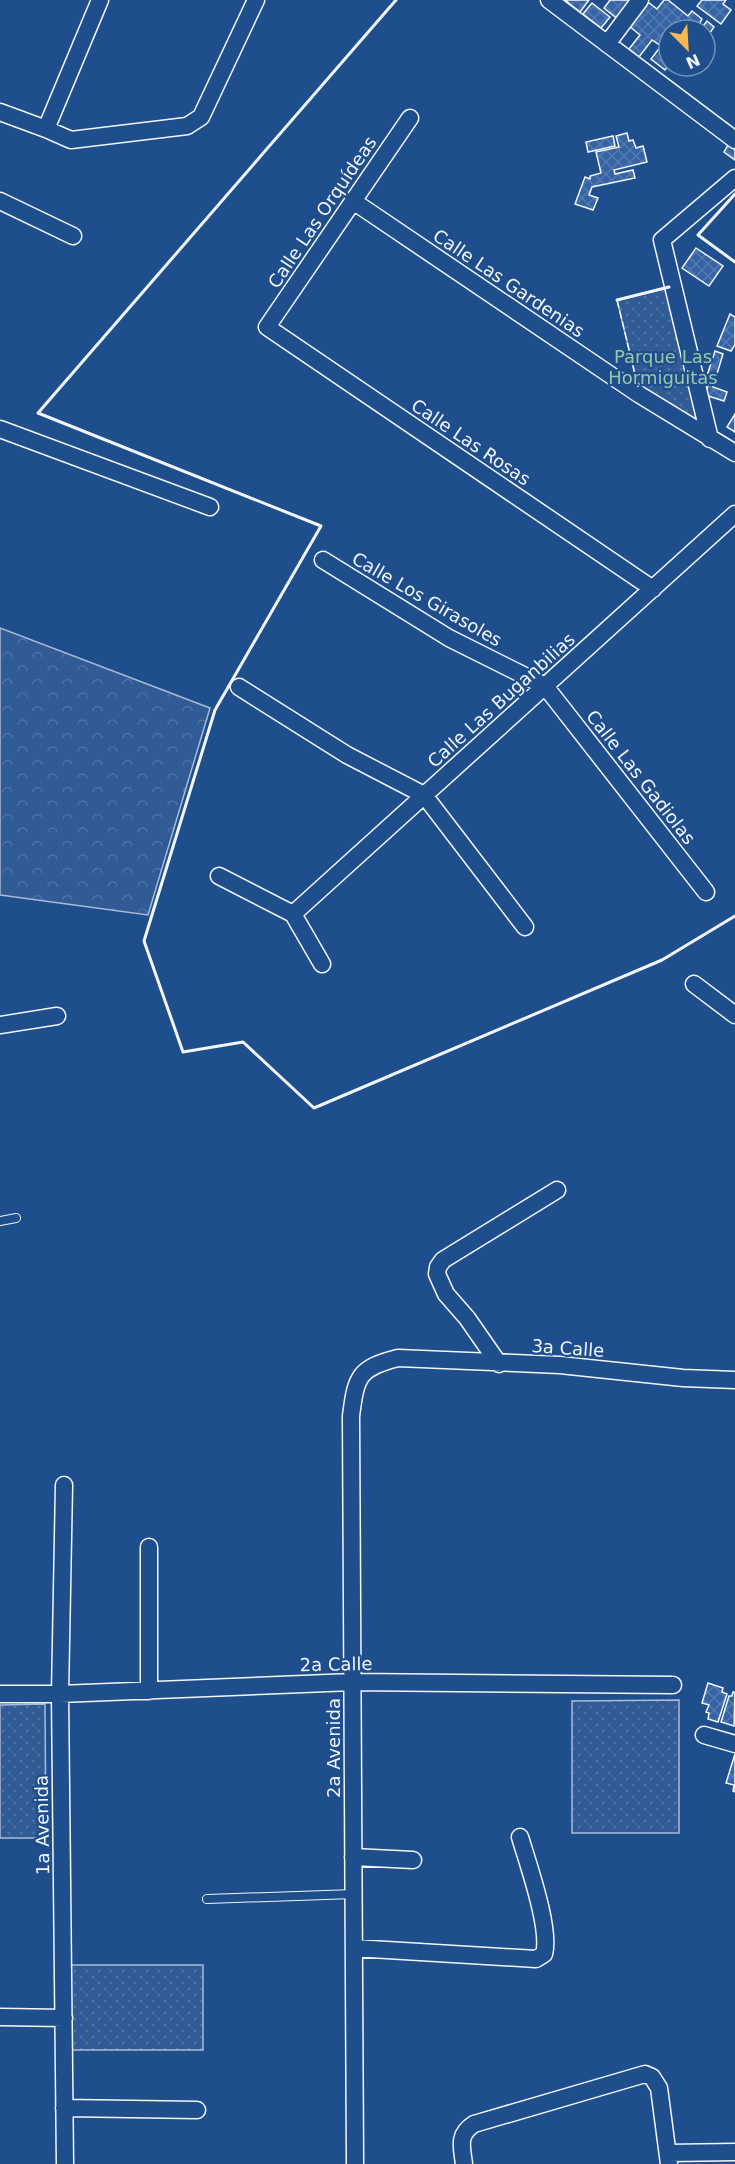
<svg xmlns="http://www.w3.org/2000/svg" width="735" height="2164" font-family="'DejaVu Sans',sans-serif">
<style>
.green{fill:url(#green-dots);stroke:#a8bbd7;stroke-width:1.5}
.forest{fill:url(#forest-crowns);stroke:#a8bbd7;stroke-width:1.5}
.building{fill:url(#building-cross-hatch);stroke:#f2f6ff;stroke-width:1.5}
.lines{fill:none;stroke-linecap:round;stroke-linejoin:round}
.service-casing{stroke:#f2f6ff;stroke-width:10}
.minor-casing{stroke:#f2f6ff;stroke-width:19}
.service{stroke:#1f4e8c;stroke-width:8}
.minor{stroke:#1f4e8c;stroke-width:16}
.fence{stroke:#f2f6ff;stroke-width:1.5;stroke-dasharray:8 3;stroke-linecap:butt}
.wall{stroke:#f2f6ff;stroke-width:3}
.labels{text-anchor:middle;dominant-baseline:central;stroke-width:4.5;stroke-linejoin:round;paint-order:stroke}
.street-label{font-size:18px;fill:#f2f6ff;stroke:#1f4e8c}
.park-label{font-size:18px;fill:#97c8a6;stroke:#1f4e8c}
</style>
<defs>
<pattern id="green-dots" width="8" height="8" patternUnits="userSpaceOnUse" patternTransform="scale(1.5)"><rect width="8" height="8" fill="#305b95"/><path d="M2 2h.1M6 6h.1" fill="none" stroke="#4e73a5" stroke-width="1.8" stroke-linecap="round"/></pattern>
<pattern id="forest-crowns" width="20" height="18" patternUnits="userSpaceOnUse" patternTransform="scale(1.5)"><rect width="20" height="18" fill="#305b95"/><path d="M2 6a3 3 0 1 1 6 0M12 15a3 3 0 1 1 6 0" fill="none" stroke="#4e73a5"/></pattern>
<pattern id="building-cross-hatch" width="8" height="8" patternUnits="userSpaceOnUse" patternTransform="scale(1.5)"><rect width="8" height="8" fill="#3563a3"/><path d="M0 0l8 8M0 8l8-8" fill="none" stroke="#537ab1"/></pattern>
</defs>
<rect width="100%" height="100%" fill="#1f4e8c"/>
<path class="green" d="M672 286 710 439 640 395 617 300Z
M679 1700V1833H572V1701Z
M45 1704 46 1838H0V1705Z
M70 1965H203V2050H70Z"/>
<path class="forest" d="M0 628 210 708 148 915 0 895Z"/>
<path class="building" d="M565 0H589L580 12Z
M610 0H634L619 20 604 8Z
M664 0H668L688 16 692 11 702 19 696 30H669V65L665 70 651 59 661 46 652 40 639 57 629 49 640 35 629 26 648 2 657 9Z
M702 0H726L723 4 731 10 721 24 697 6Z
M592 3 610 17 601 28 583 14Z
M707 21 714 27 705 40V30H700Z
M627 133 629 141 633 140 636 148 643 146 647 162 614 170 615 174 633 170 635 178 592 187 589 195 598 198 593 210 575 204 585 177 590 179V176L601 173 596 152 619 147 616 136Z
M613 136 615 146 588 152 586 142Z
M728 145 735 150V160L724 152Z
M696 248 723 266 709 286 682 268Z
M730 314 735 317V345L731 351 717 346Z
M715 351 723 354 713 387 727 392 724 401 705 395 708 386 704 385Z
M735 414V432L727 427Z
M708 1683 723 1688 722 1692 727 1694 718 1722 708 1719 709 1713 706 1712 709 1705 702 1703Z
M733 1692H735L734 1726 721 1722 729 1696H732Z
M735 1754V1792L733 1791 734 1785 726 1783Z"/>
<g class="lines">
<g class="service-casing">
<path id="service" d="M0 1221 16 1218
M207 1899 354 1894"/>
</g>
<g class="minor-casing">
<path id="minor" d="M549 0 735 140
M607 44 640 0
M0 112 46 129 100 0
M410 118 267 327 653 589
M46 129 71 140 187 126 201 117 256 0
M0 201 73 236
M353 201 640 395 735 453
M0 429 210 507
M710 439 662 240 735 178
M323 560 449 638 545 686 706 892
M239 687 347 755 424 795 525 927
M219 876 293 914
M293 914 735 514
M293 914 322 964
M694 984 735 1015
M0 1025 57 1016
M499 1364 467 1318 446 1294 437 1274 438 1267 443 1260 557 1190
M64 1485 60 1694 65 2164
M149 1691V1547
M0 1694H60L352 1682 673 1685
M704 1735 735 1744
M353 1857 413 1860
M354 1948 536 1959 544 1954C551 1929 528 1864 520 1837
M0 2017 64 2018
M64 2108 197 2110
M668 2153 735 2152
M355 2164 351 1416C356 1377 358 1368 398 1358L560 1365 683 1378 735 1380
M464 2164C462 2147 457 2135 474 2124L645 2074 652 2077 659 2088 669 2164"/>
</g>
<use href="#service" class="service"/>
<use href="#minor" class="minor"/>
<path class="fence" d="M617 300 638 387"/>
<path class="wall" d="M396 0 38 413 321 526 215 710 144 941 183 1052 243 1042 314 1108 662 960 735 916
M735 194 698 235 735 262
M617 300 669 287"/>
</g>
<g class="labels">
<g class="street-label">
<text transform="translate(322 212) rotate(-56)">Calle Las Orquídeas</text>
<text transform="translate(509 283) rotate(34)">Calle Las Gardenias</text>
<text transform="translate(471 442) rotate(34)">Calle Las Rosas</text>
<text transform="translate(427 599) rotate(30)">Calle Los Girasoles</text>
<text transform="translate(501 700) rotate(-42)">Calle Las Buganbilias</text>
<text transform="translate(641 777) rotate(52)">Calle Las Gadiolas</text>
<text transform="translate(568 1348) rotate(4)">3a Calle</text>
<text transform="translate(336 1664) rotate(-1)">2a Calle</text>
<text transform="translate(333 1748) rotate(-90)">2a Avenida</text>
<text transform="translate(42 1825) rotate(-91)">1a Avenida</text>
</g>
<g class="park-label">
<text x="663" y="356">Parque Las<tspan x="663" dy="21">Hormiguitas</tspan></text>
</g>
</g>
<g transform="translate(687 48) rotate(156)"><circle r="28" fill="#1f4e8c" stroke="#7391ba" stroke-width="1.5"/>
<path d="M0-4.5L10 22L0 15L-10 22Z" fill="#ffb74d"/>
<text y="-9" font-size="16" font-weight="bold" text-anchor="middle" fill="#f2f6ff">N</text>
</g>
</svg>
